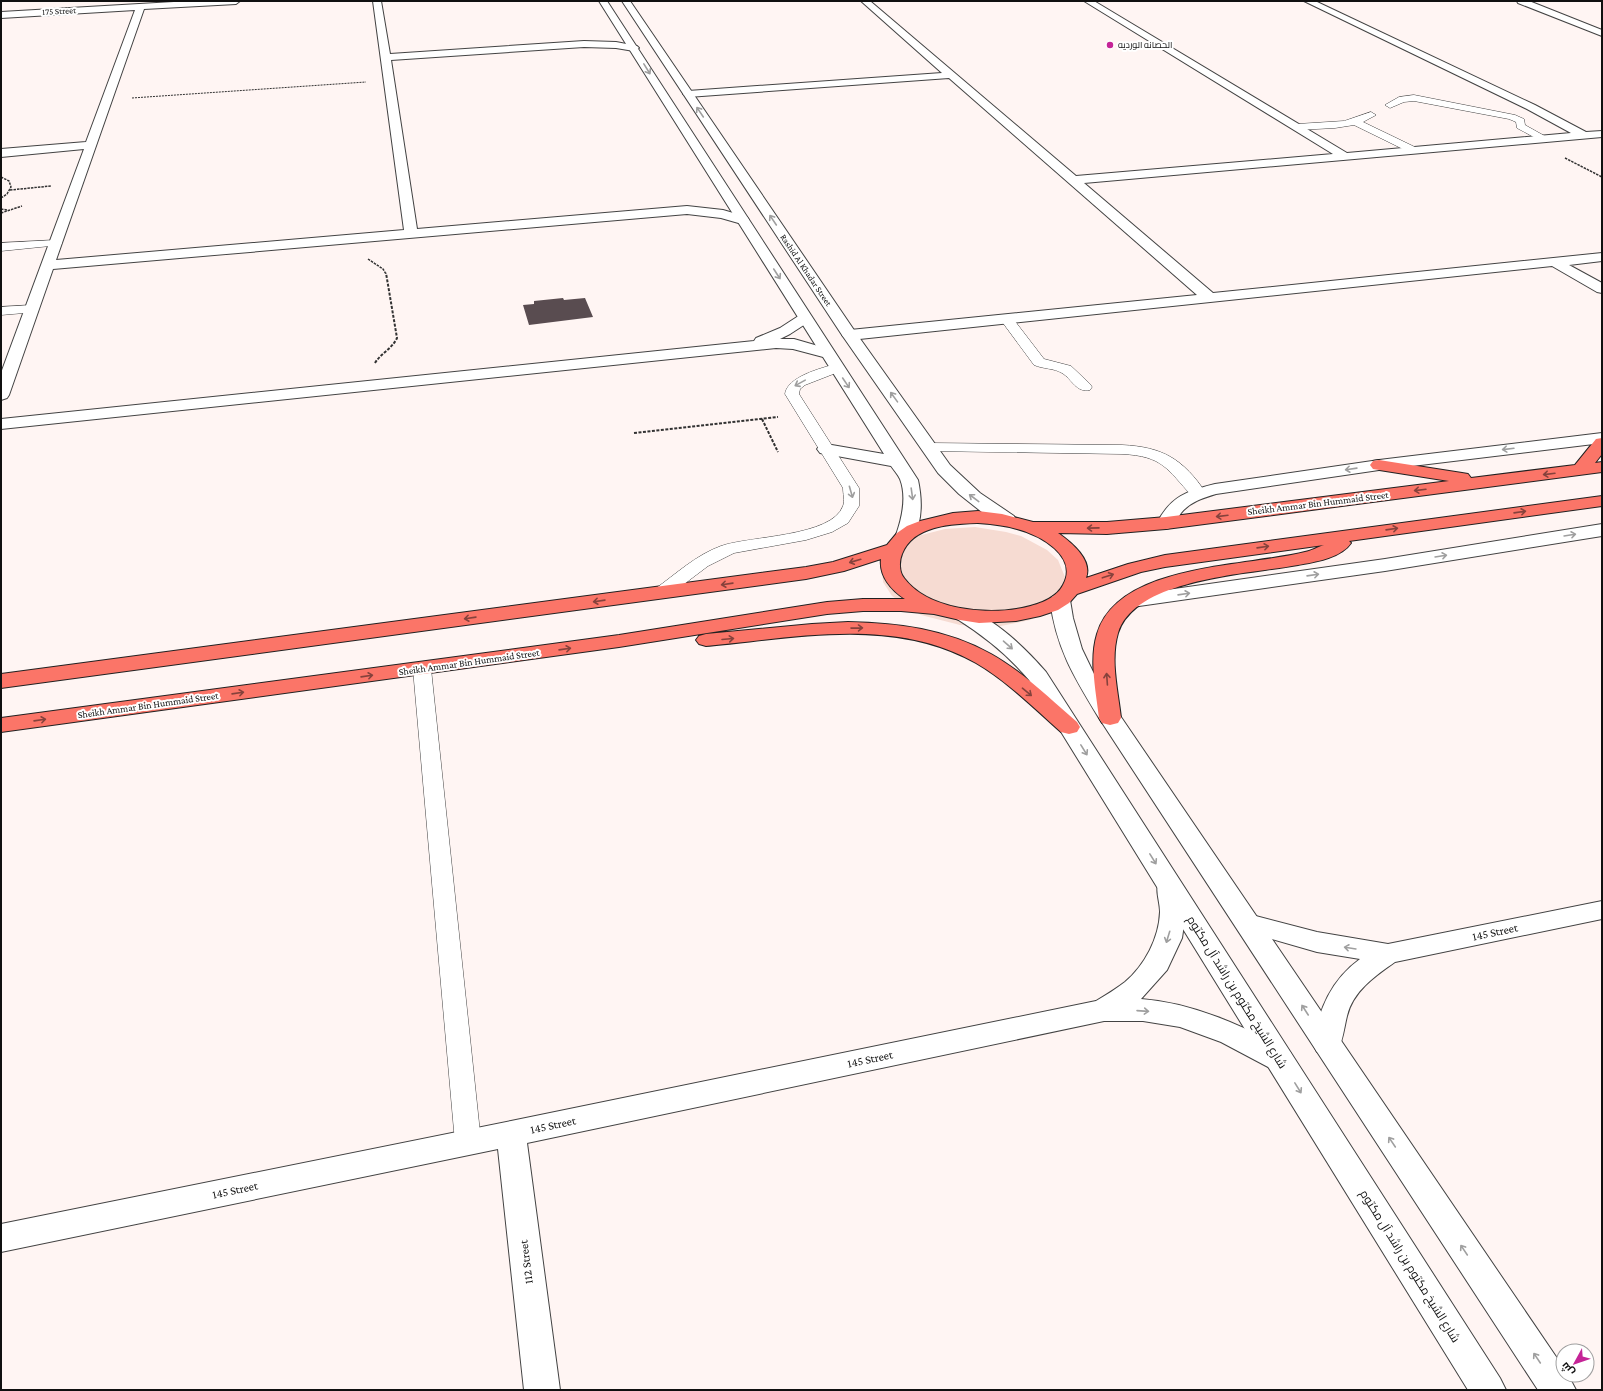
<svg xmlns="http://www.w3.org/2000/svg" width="1603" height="1391" font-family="'Crimson Pro',Cairo,serif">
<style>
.farmland{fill:#f6dbd2}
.building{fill:#594c50}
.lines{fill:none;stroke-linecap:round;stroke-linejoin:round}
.service-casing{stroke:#434343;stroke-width:1}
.minor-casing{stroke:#434343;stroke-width:2}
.tertiary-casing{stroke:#434343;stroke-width:2}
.primary-casing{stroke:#212121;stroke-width:2}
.path-far2{stroke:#323232;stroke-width:1;stroke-dasharray:2 1;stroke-linecap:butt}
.path-far1{stroke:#323232;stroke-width:1.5;stroke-dasharray:2.5 1;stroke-linecap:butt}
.path{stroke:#323232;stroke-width:2;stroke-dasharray:3 1.5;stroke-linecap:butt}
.service{fill:#fff;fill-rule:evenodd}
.minor{fill:#fff;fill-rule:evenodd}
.tertiary{fill:#fff;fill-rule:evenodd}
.primary{fill:#fb7568;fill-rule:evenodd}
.oneway{stroke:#9f9f9f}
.oneway2{stroke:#86423c}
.poi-dot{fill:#c52497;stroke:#fff;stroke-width:1.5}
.labels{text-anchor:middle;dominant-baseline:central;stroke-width:4;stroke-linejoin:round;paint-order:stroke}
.far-street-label{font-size:9px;fill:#101010;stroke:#fff}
.far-poi-label{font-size:9px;fill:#101010;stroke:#fff;text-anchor:start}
.street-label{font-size:10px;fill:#101010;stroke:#fff}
.near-street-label{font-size:12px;fill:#101010;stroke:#fff}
</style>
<rect width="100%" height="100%" fill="#fff5f3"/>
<path class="farmland" d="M975 527 1006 532 1021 536 1047 550 1058 560 1067 582 1055 606 1030 620 996 627 960 625 921 615 892 596 883 582 882 566 910 538 945 529Z"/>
<path class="building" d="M563 298 564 300 585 298 593 317 529 325 523 305 534 304V301Z"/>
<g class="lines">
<g class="service-casing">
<path id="service" d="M1414 95 1515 115 1524 119 1525 125 1550 139 1549 141H1541L1517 128 1516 122 1509 119 1414 101 1404 102 1390 108 1385 105 1399 97Z
M1371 112 1376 115 1363 122 1419 149 1420 151 1419 153H1411L1354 125 1335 128 1297 130 1292 127 1297 124 1344 121Z
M56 240 60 241 62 243 60 245 1 251V243Z
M32 305 36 306 38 309 36 312 1 315V307Z
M1006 315 1011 316 1044 359 1071 366 1090 384 1092 387 1090 390C1076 393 1072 379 1062 373 1054 368 1043 369 1034 365L1000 319 1001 316Z
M836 364 841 365 843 368 841 371 805 385 800 389 799 394 859 488V506L848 523 832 532 806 540 734 553 708 566 667 597 661 598 655 597 652 593 655 589C676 574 696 555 721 546 749 536 832 537 843 506 845 501 843 493 843 488L785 394C787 377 821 368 836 364Z
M930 443 1122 445C1163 447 1183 459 1206 493L1204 496 1198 498 1192 496C1167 469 1163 456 1122 454L930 451 925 450 923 447 925 444Z
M422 663 429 665 431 669 481 1142 477 1150 468 1153 459 1150 455 1142 413 669 415 665Z"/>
</g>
<g class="minor-casing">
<path id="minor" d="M191 1H240L236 4 144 9 56 260 404 230 373 1H381L390 54 584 41 616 42 637 46 639 48 634 51 616 48 584 47 391 60 417 229 687 206 723 210 747 217 749 220 747 223 742 224 721 218 687 214 53 269 9 395 7 398 1 400V373L84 149 1 157V149L86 142 135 10 1 18V12Z
M861 1H870L1076 176 1333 154 1084 1H1094L1347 153 1571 133 1527 109 1304 1H1315L1535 105 1586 132 1602 131V137L1084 183 1213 293 1602 253V261L1569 265 1602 283V293L1597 292 1552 266 850 340 845 338 842 335 845 332 850 330 1197 295 949 78 688 97 683 94 688 91 942 73Z
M1517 1H1529L1602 30V36L1518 3Z
M805 314 810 315 812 318 810 321 790 334 780 339H794L832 350 835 353 832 356 827 358 793 349 776 348 1 429V419L754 341 756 338 780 328 800 315Z
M1602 433V443L1379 470 1216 494C1203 498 1190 502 1181 513 1178 517 1176 522 1173 527L1166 529 1159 527 1157 523C1171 496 1187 491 1215 484L1379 460Z
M1602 524V536L1385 571 1132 607 1125 605 1122 601 1125 597 1132 595 1385 559Z
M1169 876 1178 879 1182 885 1186 911 1182 938 1167 970 1141 999C1194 1003 1244 1026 1290 1052L1294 1060 1290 1068 1280 1071 1270 1068 1221 1042 1180 1027 1143 1021H1104L527 1143 560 1390H524L498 1149 1 1252V1224L511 1121 1096 1001C1106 995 1116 989 1125 982 1145 965 1159 938 1160 912 1160 900 1154 890 1160 879Z
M1602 901V919L1395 962C1375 976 1353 991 1347 1016 1344 1028 1343 1041 1337 1052L1327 1055 1317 1052 1313 1044C1319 1009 1331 980 1360 959L1317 952 1248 932 1239 930 1235 923 1239 916 1248 914 1317 932 1388 944Z"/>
</g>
<g class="tertiary-casing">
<path id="tertiary" d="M599 1H607L918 480C922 499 923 522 912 539L905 541 898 539 896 535C902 518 907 497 900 479 898 475 894 470 891 466L826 454 820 453 817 449 820 445 826 444 884 454Z
M622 1H630L856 333 950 465 980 493 1014 516 1016 520 1014 524 1007 526 1000 524 983 513 959 494 938 473 842 335Z
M1060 594 1067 596 1070 600 1073 618 1082 649 1095 676 1121 717 1563 1367V1375H1568L1576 1390H1538L1099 718C1074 677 1056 648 1050 600L1053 596Z
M964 609C993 616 1027 650 1046 672L1500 1378 1506 1390H1468L1029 680C1008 655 984 636 957 619L954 615 957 611Z"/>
</g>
<g class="primary-casing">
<path id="primary" d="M1602 438V454L1595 463 1602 462V472L1166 529 1107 534 1058 533C1071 542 1093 560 1086 578L1128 564 1165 555 1602 496V506L1349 541 1351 543C1341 558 1315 562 1298 565 1251 574 1135 578 1118 633 1110 660 1118 691 1121 718L1118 723 1110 725 1102 723 1099 718C1096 691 1089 660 1097 634 1118 563 1247 567 1305 552 1311 551 1318 547 1324 545L1165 567 1141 572 1077 594 1069 603 1058 610 1040 616 1016 621 979 623 960 620 934 614 901 611H863L827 614 619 647 1 732V718L619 635 827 602 863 599H905C891 590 879 576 881 559L844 571 806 579 1 688V674L806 567 833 562 887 545 897 533 907 526 920 521 953 513 978 511 1002 514 1033 522H1107L1166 517 1449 481 1373 469 1370 465 1373 461 1379 460 1462 473 1468 474 1471 478 1575 465 1596 439ZM978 523C991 524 1004 525 1017 529 1040 535 1079 556 1063 585 1056 599 1037 605 1022 608 986 615 928 610 904 578 899 572 899 561 902 554 913 525 952 524 978 523Z
M848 622C898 623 946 629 991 654 1023 672 1050 699 1077 722L1080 727 1077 732 1069 734 1061 732C1034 708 1007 681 976 663 894 616 795 638 706 646L699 644 696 640 699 636 706 634 812 624Z"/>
</g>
<path class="path-far2" d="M132 98 366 82"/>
<path class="path-far1" d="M1565 158 1602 177
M1 177 9 181 11 187 7 194 1 198
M10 190 51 186
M1 209 7 210
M1 213 22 206
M368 259 383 269 386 274"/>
<path class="path" d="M375 363C381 353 392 349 397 338L386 273
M762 419 778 452
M634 433 778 417"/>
<use href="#service" class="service"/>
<use href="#minor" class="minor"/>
<use href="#tertiary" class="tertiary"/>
<use href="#primary" class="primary"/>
</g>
<defs><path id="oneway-shaft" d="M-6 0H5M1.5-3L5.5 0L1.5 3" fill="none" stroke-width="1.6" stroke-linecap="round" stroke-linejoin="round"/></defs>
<g class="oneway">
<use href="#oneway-shaft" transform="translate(647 69) rotate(58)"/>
<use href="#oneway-shaft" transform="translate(700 112) rotate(-124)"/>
<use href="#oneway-shaft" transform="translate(773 220) rotate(-124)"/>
<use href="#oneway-shaft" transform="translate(777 274) rotate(57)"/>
<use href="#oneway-shaft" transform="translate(800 383) rotate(151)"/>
<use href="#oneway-shaft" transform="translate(846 383) rotate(56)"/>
<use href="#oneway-shaft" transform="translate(894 397) rotate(-126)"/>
<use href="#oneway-shaft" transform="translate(1508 449) rotate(173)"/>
<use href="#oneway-shaft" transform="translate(1351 469) rotate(172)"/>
<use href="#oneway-shaft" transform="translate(851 492) rotate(74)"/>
<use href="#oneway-shaft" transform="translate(912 494) rotate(82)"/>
<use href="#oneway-shaft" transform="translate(974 498) rotate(-143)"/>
<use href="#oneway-shaft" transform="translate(1570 535) rotate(-9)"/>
<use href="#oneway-shaft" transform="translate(1441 556) rotate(-9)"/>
<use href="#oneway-shaft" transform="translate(1313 575) rotate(-8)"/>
<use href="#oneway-shaft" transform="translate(1184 594) rotate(-8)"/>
<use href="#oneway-shaft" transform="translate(1008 645) rotate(41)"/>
<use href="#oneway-shaft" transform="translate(1084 750) rotate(58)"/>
<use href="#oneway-shaft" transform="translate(1153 859) rotate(58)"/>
<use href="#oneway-shaft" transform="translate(1168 937) rotate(107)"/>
<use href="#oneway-shaft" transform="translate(1350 948) rotate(-171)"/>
<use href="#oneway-shaft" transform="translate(1305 1010) rotate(-123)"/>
<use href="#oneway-shaft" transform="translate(1143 1011) rotate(4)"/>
<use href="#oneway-shaft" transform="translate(1298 1088) rotate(58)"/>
<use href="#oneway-shaft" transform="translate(1392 1142) rotate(-124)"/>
<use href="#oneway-shaft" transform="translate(1464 1250) rotate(-124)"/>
<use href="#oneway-shaft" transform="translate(1537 1358) rotate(-124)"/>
</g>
<g class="oneway2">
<use href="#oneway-shaft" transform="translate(1549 474) rotate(173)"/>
<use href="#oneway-shaft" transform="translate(1420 490) rotate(173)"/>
<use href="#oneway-shaft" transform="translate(1520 512) rotate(-8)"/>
<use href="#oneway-shaft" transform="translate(1222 516) rotate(173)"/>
<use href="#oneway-shaft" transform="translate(1093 528) rotate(179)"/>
<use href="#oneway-shaft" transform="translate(1392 529) rotate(-8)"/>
<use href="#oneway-shaft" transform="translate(1263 547) rotate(-8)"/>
<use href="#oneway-shaft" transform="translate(855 561) rotate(164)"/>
<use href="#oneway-shaft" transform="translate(1108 576) rotate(-18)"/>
<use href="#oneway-shaft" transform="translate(727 584) rotate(172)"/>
<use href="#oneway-shaft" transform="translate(599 601) rotate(172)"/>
<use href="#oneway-shaft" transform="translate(470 618) rotate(172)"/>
<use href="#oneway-shaft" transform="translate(857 628) rotate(-1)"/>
<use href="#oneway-shaft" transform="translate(728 639) rotate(-5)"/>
<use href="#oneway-shaft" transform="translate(565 649) rotate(-8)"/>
<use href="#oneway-shaft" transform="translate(367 676) rotate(-8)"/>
<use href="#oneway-shaft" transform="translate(1107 679) rotate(-94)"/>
<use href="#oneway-shaft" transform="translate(1027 692) rotate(40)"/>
<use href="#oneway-shaft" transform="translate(238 693) rotate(-8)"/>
<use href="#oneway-shaft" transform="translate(40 720) rotate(-8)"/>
</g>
<circle class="poi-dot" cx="1110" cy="45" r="4"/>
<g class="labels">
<g class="far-street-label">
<text transform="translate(59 11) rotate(-3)">175 Street</text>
<text transform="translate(806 270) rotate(56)">Rashid Al Khadar Street</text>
</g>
<g class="far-poi-label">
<text x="1118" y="45">الحصانه الورديه</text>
</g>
<g class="street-label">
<text transform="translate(1318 503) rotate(-7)">Sheikh Ammar Bin Hummaid Street</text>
<text transform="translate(469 662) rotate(-8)">Sheikh Ammar Bin Hummaid Street</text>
<text transform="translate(148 705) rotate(-8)">Sheikh Ammar Bin Hummaid Street</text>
</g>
<g class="near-street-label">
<text transform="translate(1495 932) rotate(-12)">145 Street</text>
<text transform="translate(1237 992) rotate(58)">شارع الشيخ مكتوم بن راشد آل مكتوم</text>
<text transform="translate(870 1059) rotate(-12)">145 Street</text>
<text transform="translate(553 1125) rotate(-12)">145 Street</text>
<text transform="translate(235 1190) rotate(-12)">145 Street</text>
<text transform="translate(526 1262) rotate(-97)">112 Street</text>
<text transform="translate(1410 1266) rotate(58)">شارع الشيخ مكتوم بن راشد آل مكتوم</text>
</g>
</g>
<rect width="1603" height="1391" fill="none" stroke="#101010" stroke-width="4"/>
<g transform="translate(1575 1363) rotate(230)"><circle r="19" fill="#ffffff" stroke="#9f9f9f"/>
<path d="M0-3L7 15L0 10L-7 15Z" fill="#c52497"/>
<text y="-6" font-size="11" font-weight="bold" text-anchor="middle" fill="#101010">ش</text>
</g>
</svg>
